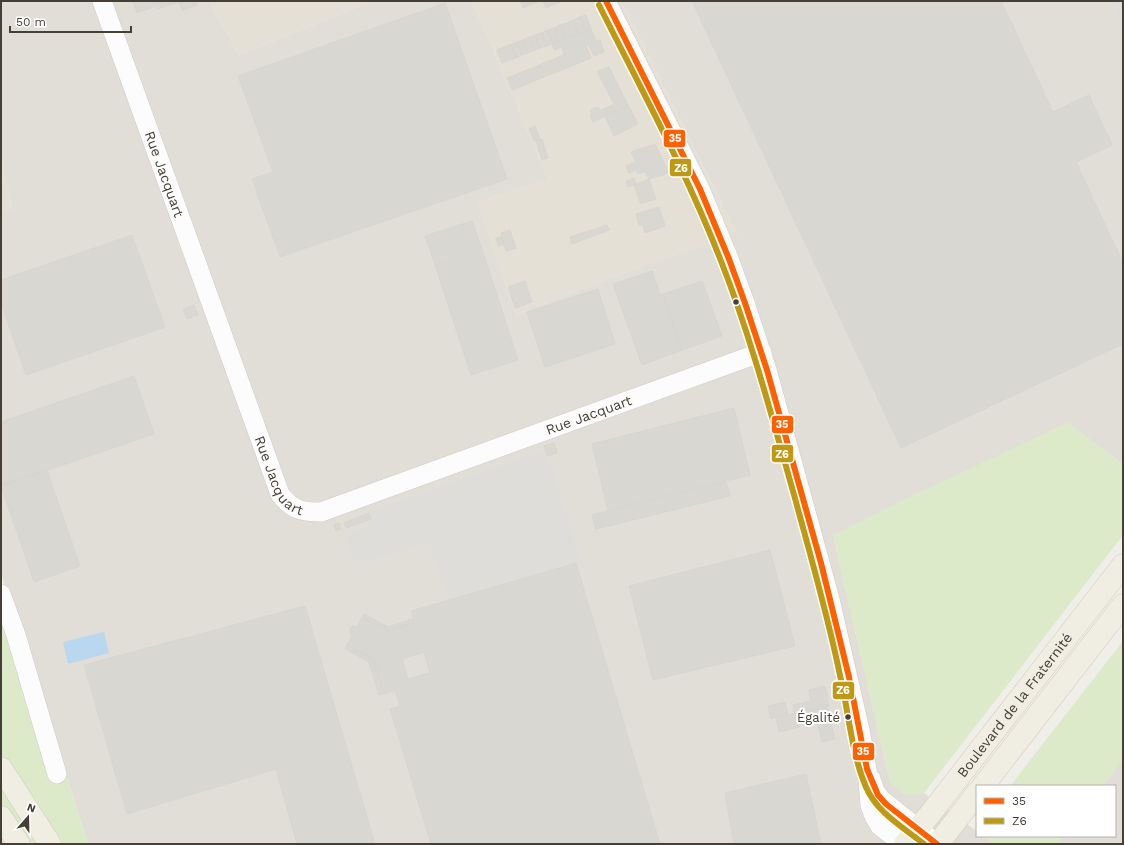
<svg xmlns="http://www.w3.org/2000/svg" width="1124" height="845" font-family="'Work Sans',sans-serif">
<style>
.residential{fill:#e4e0d6}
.industrial{fill:#e1ded8}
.green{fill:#dceac9}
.parking{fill:#dfddd9}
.water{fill:#b9d7ee}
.building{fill:#d9d7d1;stroke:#d8d5cf;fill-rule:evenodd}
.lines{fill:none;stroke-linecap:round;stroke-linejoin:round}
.minor-casing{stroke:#cecbc6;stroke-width:20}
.primary-casing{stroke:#d2cbb6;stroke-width:23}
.minor{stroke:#fdfcfc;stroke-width:19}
.primary{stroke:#f0ede3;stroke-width:22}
.bus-1-casing{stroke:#fff;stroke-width:9}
.bus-2-casing{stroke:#fff;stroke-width:9}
.bus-1{stroke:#ff6000;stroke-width:6}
.bus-2{stroke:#be9915;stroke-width:6}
.bus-dot{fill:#453f35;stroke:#fff;stroke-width:1.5}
.labels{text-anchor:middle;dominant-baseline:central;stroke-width:4;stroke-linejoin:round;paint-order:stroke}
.bus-label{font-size:13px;fill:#453f35;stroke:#fff;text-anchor:end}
.street-label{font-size:14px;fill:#453f35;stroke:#fff}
.line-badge{stroke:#fff;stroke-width:1.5}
.badge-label{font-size:11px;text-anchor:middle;font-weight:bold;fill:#fff}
</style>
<rect width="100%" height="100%" fill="#f0eee9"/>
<path class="residential" d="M208 1H373L239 55Z
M472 1H622L737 234 650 263 516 315 478 202 548 179Z
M1 149 12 208 1 212Z"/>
<path class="industrial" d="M1 1H208L239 55 373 1H472L548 179 478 202 516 315 650 263 737 234 622 1H1123V464L1067 423 833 536 890 782 912 795 924 793 975 830 977 828V836H1115V786H1011L1123 647V844H88L24 638 1 574V212L12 208 1 149Z"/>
<path class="green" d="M1067 423 1123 464V535L924 793C905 797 903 796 890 782L833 536 899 502Z
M1 588 24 638 88 844H1Z
M1123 641V760L1103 786H1010Z
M983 836H1064L1058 844H993Z"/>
<path class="parking" d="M1110 1H1123V28Z
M545 450 581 560 448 600 429 543 356 564 344 535 373 524 369 513Z"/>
<path class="water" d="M104 632 109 653 68 664 63 642Z"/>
<path class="building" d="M133 1H196L197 5 182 10 179 2 157 9 156 6 137 13Z
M520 1H539L523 8Z
M543 1H563L546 8Z
M692 1H1001L1053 112 1089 95 1112 145 1076 162 1123 263V344L901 448Z
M445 3 507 179 280 257 252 179 273 172 238 76Z
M586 15 591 29 585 31 580 17Z
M580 17 585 31 578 34 573 20Z
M573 20 578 34 572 36 567 23Z
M567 23 572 36 566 38 560 25Z
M560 25 566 38 559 41 554 28Z
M554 28 559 41 553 43 548 30Z
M591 29 596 41 600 40 604 52 594 56 588 44 564 54 562 47 554 50 552 44Z
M548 30 553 43 547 46 541 33Z
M541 33 547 46 540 48 535 35Z
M535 35 540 48 535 50 529 37Z
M529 37 535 50 528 53 523 40Z
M523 40 528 53 522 55 517 42Z
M517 42 522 55 516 58 511 44Z
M511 44 516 58 510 60 504 47Z
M586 46 591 58 512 90 507 78Z
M504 47 510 60 502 63 497 50Z
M609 67 628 105 593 122 590 116 592 114 590 110 598 107 600 111 614 104 597 71Z
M628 105 638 124 614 136 605 117Z
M535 126 540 139 534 141 529 129Z
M542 139 548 158 542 160 536 141Z
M655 144 669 173 649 179 645 171 638 174 636 170 629 173 626 166 636 162 631 152Z
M634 178 636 184 628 187 626 181Z
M649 179 656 199 641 204 634 185Z
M659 207 665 226 645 233 643 225H639L636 214Z
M472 221 482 249 435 265 425 236Z
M607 225 609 230 572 244 570 237Z
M510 230 516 248 506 251 501 233Z
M132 235 165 327 26 375 1 303V280Z
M502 236 504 244 498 246 496 238Z
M482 249 518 360 471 375 435 265Z
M652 271 660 295 663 294 682 350 642 365 613 284Z
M525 281 532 302 515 308 508 287Z
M702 281 722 336 682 350 663 294Z
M598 289 615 344 545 367 527 312Z
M194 305 198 315 187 319 183 309Z
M134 376 154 434 1 486V422Z
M734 408 750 475 608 511 592 444Z
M554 443 557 453 547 456 544 446Z
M47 470 80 566 34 582 1 486Z
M726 481 730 496 596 529 592 515Z
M369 513 371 519 346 528 344 523Z
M339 523 341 529 336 531 334 525Z
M770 550 795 646 653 680 629 586Z
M576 563 660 844H431L390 709 400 706 395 690 384 694 373 659 347 645 352 636 350 633V629L352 626 357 627 362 617 387 631 415 623 411 611ZM424 652 430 673 408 679 402 659Z
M305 606 375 844H297L276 769 127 814 84 665Z
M364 614 388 627 413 619 415 623 387 631 362 617Z
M347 645 373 659 384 694 379 695 369 662 345 649Z
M825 686 829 706 795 714 793 705 811 701 809 690Z
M785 702 788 715 771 719 768 706Z
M827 706 835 739 822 742 817 720 799 725V727L779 732 776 718Z
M806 774 821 844H734L725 793Z"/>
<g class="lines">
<g class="minor-casing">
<g id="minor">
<path id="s1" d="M102 1 280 494C292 510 301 512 321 512L762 352"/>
<path d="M606 1 700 189 729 259 745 303 767 370 830 599 860 730 867 769 870 805 874 816 880 826 903 844"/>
<path d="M1 594 16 635 57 774"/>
<path d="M871 779 875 791 882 800 937 844"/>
</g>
</g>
<g class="primary-casing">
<g id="primary">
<path d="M1 768 50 844"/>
<path d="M983 786 1123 605"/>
<path d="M1 817 19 844"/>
<path id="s2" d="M905 844 931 813 1123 565"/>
<path d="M938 844 977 793"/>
</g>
</g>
<use href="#minor" class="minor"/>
<use href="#primary" class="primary"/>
<g class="bus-1-casing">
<path id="bus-1" d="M606 1 700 189 729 259 745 303 767 370 821 563 849 677 867 769 878 795 886 804 937 844"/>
</g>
<g class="bus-2-casing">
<path id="bus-2" d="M599 5C641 89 687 173 721 261 752 340 773 421 796 502 812 561 829 620 841 680 849 715 852 755 866 787 877 813 903 827 924 844"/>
</g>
<use href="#bus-1" class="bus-1"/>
<use href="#bus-2" class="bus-2"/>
</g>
<g class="bus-dot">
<circle cx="736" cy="302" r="3.5"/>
<circle cx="848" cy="717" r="3.5"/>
</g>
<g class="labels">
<g class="bus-label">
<text x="840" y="717">Égalité</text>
</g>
<g class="street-label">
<text stroke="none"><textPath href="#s1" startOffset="184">Rue Jacquart</textPath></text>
<text stroke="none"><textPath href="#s1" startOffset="856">Rue Jacquart</textPath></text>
<text stroke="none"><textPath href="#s1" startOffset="508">Rue Jacquart</textPath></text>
<text stroke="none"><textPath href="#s2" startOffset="177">Boulevard de la Fraternité</textPath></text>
</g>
</g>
<g class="line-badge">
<rect x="663" y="129" width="23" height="19" rx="4" fill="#ff6000"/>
<rect x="669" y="158" width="23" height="19" rx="4" fill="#be9915"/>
<rect x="771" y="415" width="23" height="19" rx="4" fill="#ff6000"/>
<rect x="771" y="444" width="23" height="19" rx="4" fill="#be9915"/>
<rect x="832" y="681" width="23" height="19" rx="4" fill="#be9915"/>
<rect x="852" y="742" width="23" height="19" rx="4" fill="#ff6000"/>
</g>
<g class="badge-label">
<text x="675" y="142">35</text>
<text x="681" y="172">Z6</text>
<text x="782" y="428">35</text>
<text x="782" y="458">Z6</text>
<text x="843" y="694">Z6</text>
<text x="863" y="755">35</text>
</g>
<rect width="1124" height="845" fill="none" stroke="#453f35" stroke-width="4"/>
<rect x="976" y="785" width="140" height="52" fill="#ffffff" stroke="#b5b2ae"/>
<rect x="984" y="798" width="20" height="6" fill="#ff6000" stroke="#b5b2ae"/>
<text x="1012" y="805" font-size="12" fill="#453f35">35</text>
<rect x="984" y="818" width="20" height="6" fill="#be9915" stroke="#b5b2ae"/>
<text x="1012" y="825" font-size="12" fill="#453f35">Z6</text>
<g transform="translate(28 817) rotate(20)" stroke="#ffffff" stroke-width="3" paint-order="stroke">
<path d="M0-3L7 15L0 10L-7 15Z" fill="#453f35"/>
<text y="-6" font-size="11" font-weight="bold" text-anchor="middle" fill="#453f35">N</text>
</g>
<path d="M10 26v6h121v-6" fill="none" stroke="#453f35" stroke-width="2"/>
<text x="16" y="26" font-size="12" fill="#453f35" stroke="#ffffff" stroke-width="3" paint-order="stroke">50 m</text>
</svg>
